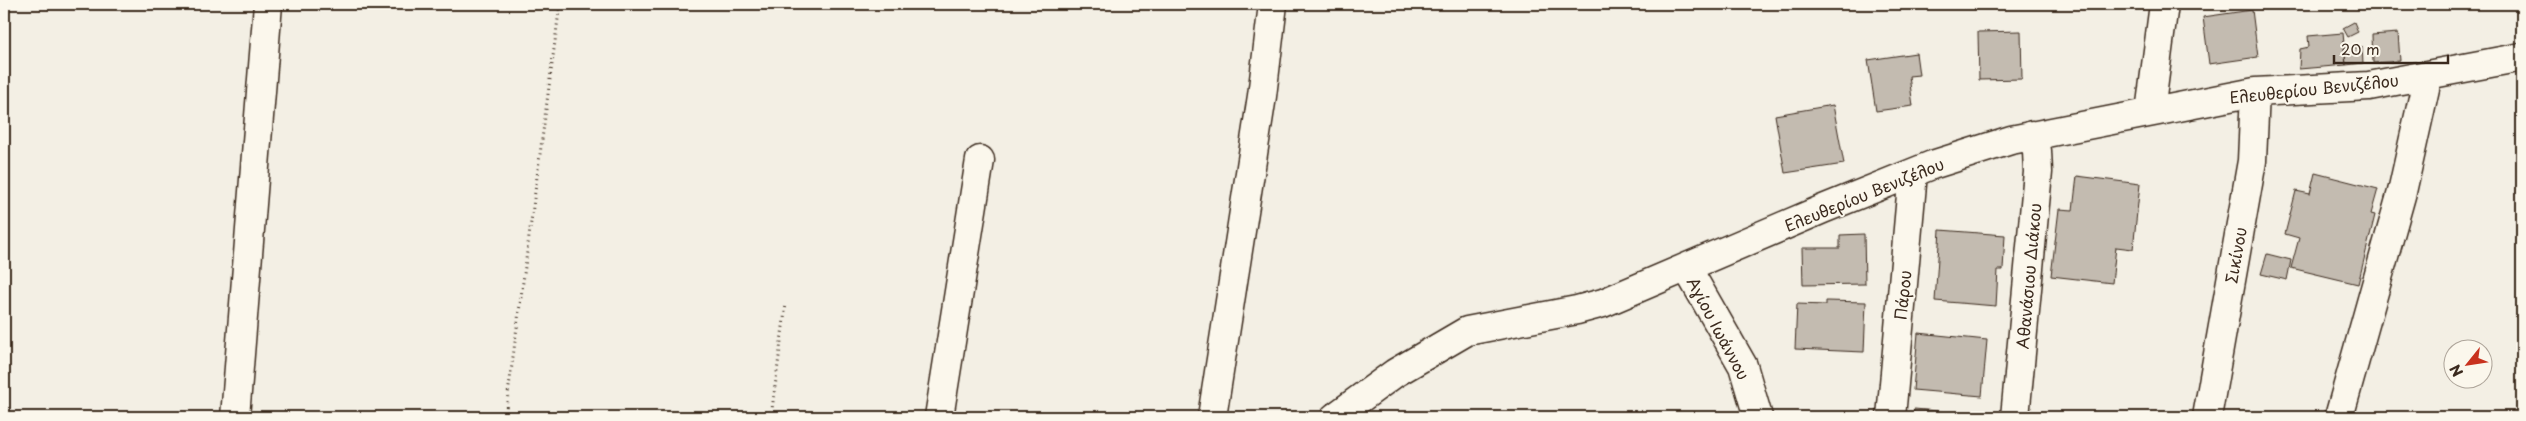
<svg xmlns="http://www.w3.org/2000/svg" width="2526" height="421" font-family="'Playpen Sans',sans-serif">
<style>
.building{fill:#c3bbb0;stroke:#3b2a1e}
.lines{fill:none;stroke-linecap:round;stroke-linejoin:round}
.street-casing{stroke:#3b2a1e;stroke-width:31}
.path{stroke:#3b2a1e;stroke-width:3;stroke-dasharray:1 4;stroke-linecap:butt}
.street{stroke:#fbf7ec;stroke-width:28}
.labels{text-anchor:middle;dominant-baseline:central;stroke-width:4;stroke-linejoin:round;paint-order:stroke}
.street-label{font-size:16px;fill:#3b2a1e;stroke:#fbf7ec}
</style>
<rect width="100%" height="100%" fill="#f3efe4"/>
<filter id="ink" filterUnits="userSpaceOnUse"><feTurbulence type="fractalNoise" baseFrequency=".02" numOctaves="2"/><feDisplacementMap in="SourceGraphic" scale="10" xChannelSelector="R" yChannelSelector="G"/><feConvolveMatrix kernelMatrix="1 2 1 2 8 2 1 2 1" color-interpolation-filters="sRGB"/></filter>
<g filter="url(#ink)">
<path class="building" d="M2252 10 2258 57 2209 64 2203 17Z
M2354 22 2358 32 2348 37 2343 28Z
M2021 31 2022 79 1979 80 1978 32Z
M2343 33 2346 65 2299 69 2300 49 2309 47 2308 36Z
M2398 33 2400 61 2373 63 2372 35Z
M2362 47 2363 63 2346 65 2344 48Z
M1916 53 1919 75 1909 76 1913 106 1876 111 1868 60Z
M1833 105 1844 164 1785 173 1775 115Z
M2315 173 2378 189 2371 214 2375 215 2358 284 2291 268 2299 238 2285 234 2296 191 2310 194Z
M2077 176 2140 184 2133 249 2116 247 2112 283 2051 276 2059 209 2073 210Z
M1940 230 2005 235 2003 270H1998L1996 306 1935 301Z
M1864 234 1865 284 1803 285 1802 248H1840V235Z
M2267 254 2291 260 2287 280 2261 274Z
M1826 301 1866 302 1864 352 1795 349 1797 304 1826 305Z
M1918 333 1987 340 1982 396 1913 390Z
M1914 409 1983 415V417H1913Z"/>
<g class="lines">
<g class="street-casing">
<path id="street" d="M2150 112 2164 4
M1687 268 1743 366 1758 417
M235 417 268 4
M939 417 980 160
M1212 417 1262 96 1273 4
M1335 417 1395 373 1467 331 1577 310 1603 303 1823 209 1932 165 2011 140 2255 92 2369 86 2522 57
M1891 417 1913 173
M2015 417 2038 172 2037 151 2032 135
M2207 417 2252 161 2255 92
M2339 417 2402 192 2428 75"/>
</g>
<path class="path" d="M505 417 560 4
M771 417 786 304"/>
<use href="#street" class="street"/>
</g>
</g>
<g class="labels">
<g class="street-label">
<text transform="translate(2314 88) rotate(-6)">Ελευθερίου Βενιζέλου</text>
<text transform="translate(1864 194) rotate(-22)">Ελευθερίου Βενιζέλου</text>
<text transform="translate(2235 255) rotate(-80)">Σικίνου</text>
<text transform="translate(2028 276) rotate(-85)">Αθανάσιου Διάκου</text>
<text transform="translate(1902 295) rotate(-84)">Πάρου</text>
<text transform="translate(1719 328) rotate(62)">Αγίου Ιωάννου</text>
</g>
</g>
<rect width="2526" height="421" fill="none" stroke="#fbf7ec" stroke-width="20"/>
<rect x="10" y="10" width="2506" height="401" fill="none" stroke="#3b2a1e" stroke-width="2" filter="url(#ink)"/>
<g transform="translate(2468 364) rotate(240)"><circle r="24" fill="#fbf7ec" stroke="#aea59a"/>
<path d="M0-4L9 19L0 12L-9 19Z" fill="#c8321e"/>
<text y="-8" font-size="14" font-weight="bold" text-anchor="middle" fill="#3b2a1e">N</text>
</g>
<path d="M2334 55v8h114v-8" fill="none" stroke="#3b2a1e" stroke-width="2.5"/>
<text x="2341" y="55" font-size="15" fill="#3b2a1e" stroke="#fbf7ec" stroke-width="4" paint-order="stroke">20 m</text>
</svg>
